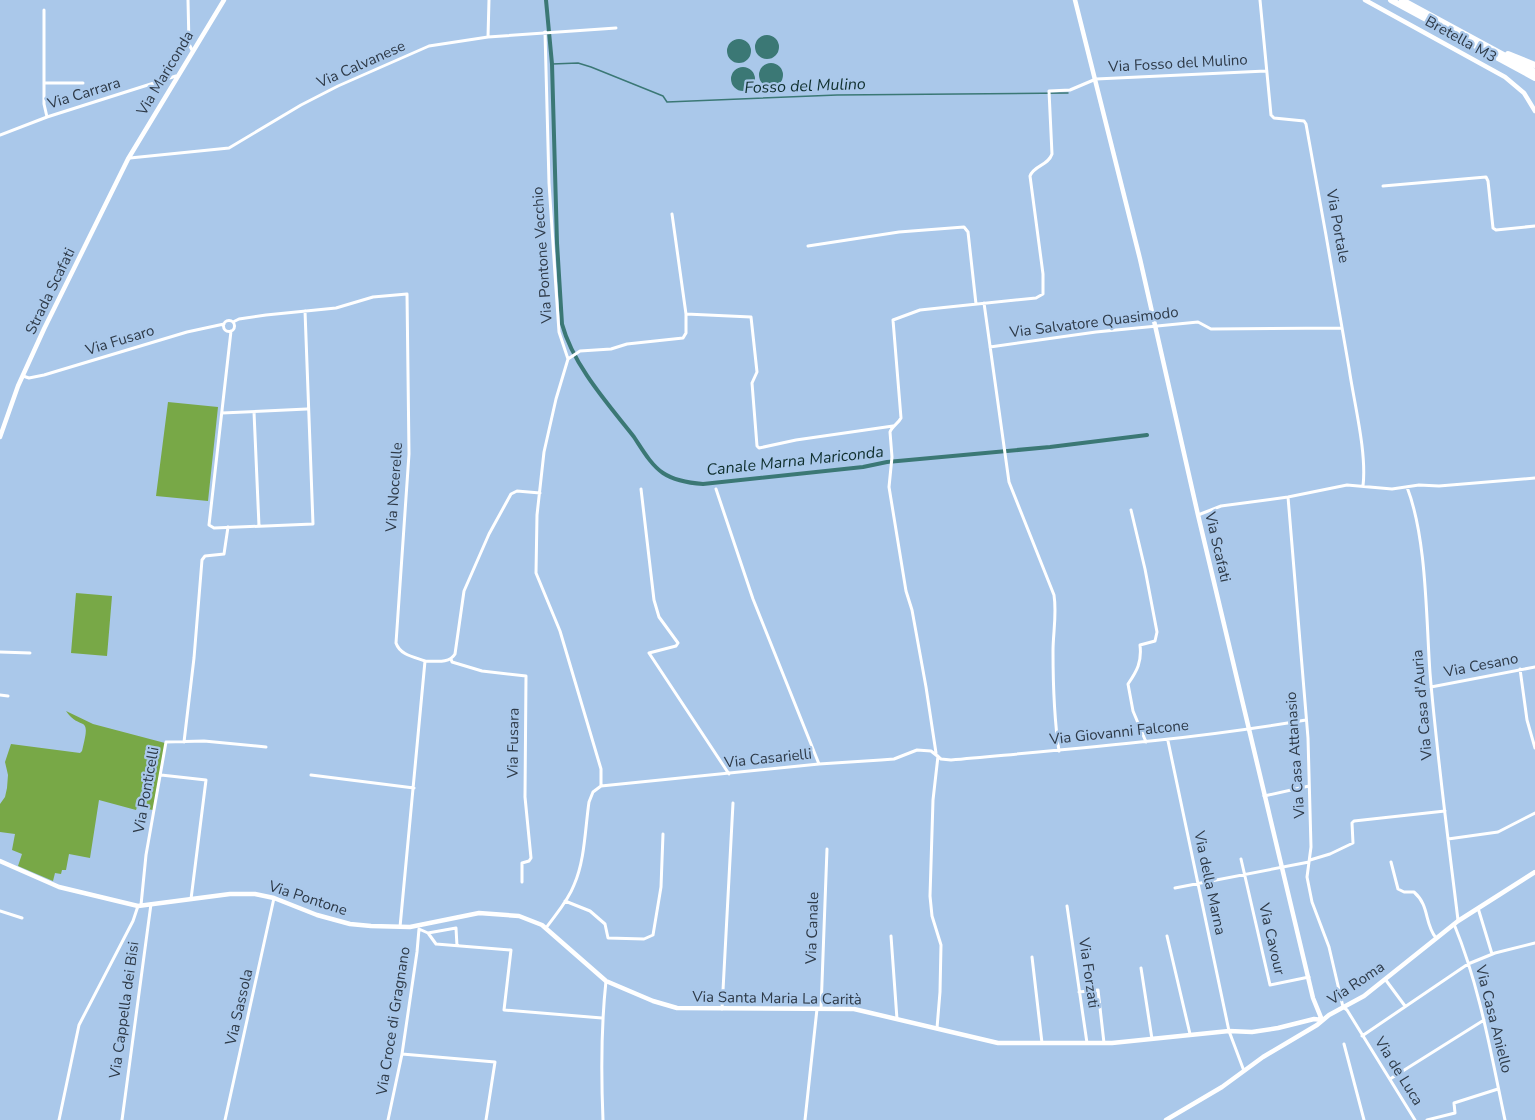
<svg xmlns="http://www.w3.org/2000/svg" width="1535" height="1120" font-family="'Nunito Sans',sans-serif">
<style>
.green{fill:#78a847}
.water{fill:#3b7875}
.lines{fill:none;stroke-linecap:round;stroke-linejoin:round}
.stream{stroke:#3b7875;stroke-width:1.5}
.canal{stroke:#3b7875;stroke-width:4}
.minor{stroke:#fff;stroke-width:3}
.tertiary{stroke:#fff;stroke-width:4.5}
.secondary{stroke:#fff;stroke-width:4.5}
.motorway{stroke:#fff;stroke-width:6}
.labels{text-anchor:middle;dominant-baseline:central;stroke-width:4.5;stroke-linejoin:round;paint-order:stroke}
.street-label{font-size:15px;fill:#2e3a48;stroke:#aac8ea}
.water-label{font-size:16px;font-style:italic;fill:#0f2f2e;stroke:#aac8ea}
</style>
<rect width="100%" height="100%" fill="#aac8ea"/>
<path class="green" d="M168 402 218 407 208 501 156 496Z
M76 593 112 596 107 656 71 653Z
M66 711 93 724 165 743 153 810 137 807 136 810 99 800 90 858 69 854 66 870H62L61 874 55 873 53 881 18 866 22 854 12 850 15 834 0 832V804L5 797 7 788 8 775 5 762 11 744 80 753 82 751C92 711 81 733 66 711Z"/>
<path class="water" d="M755 47a12 12 0 1 1 24 0a12 12 0 1 1-24 0Z
M727 51a12 12 0 1 1 24 0a12 12 0 1 1-24 0Z
M759 75a12 12 0 1 1 24 0a12 12 0 1 1-24 0Z
M731 79a12 12 0 1 1 24 0a12 12 0 1 1-24 0Z"/>
<g class="lines">
<path class="stream" d="M552 64 578 63 591 67 663 96 667 102 837 95 1068 93"/>
<path class="canal" d="M546 0 552 64 557 243 562 324C573 365 608 404 634 437 642 449 651 465 663 473 675 481 689 483 703 484L863 467 887 462 1050 447 1147 435"/>
<path class="minor" d="M188 0 189 44 192 50
M1260 0 1271 115 1274 118 1304 121 1306 124C1321 205 1335 287 1349 368 1354 403 1367 452 1363 486
M44 10V104L47 117
M545 32 549 183 555 274 559 332 568 359 556 399 544 452 537 515 536 573 560 631 601 769V786
M488 37 489 0
M44 83H83
M0 135 47 117 176 76
M130 158 229 148 301 105 338 86 429 46 488 37 616 28
M1383 186 1486 177 1488 181 1493 228 1496 230 1535 226
M672 214 686 314 751 317 757 372 752 383 757 446 759 448 796 440 893 426
M808 246 899 232 964 227 968 232 976 304
M984 303 1009 482 1054 595C1057 614 1053 633 1053 651 1053 685 1054 718 1059 751
M223.5 326a5.5 5.5 0 1 1 11 0a5.5 5.5 0 1 1-11 0Z
M233 322 239 319 266 315 336 308 373 297 407 294 409 454 396 643C400 655 414 657 425 661L400 927
M231 331 209 525 214 528 313 524 305 311
M990 347 1096 332 1198 322 1211 329 1342 328
M568 359 580 351 611 349 627 344 683 338 686 333V314
M23 376 29 378 44 375 187 332 224 324
M254 412 259 526
M222 413 307 409
M1407 487C1427 539 1426 618 1430 673 1437 756 1448 838 1458 920
M641 489 654 600 659 617 678 643 676 646 649 653 729 774
M716 489 753 599 819 764
M1288 497 1308 738 1311 847 1307 877 1312 902 1329 947 1343 1007 1347 1010 1415 1120
M1131 510 1145 569 1157 632 1155 641 1140 645C1142 662 1137 671 1128 684L1133 711 1146 742
M1198 515 1221 506 1288 497 1347 485 1392 489 1419 485 1439 486 1535 478
M0 652 30 653
M451 659 452 662 482 671 526 676 525 797 531 858 529 861 522 863V882
M425 661C436 661 449 664 455 654L464 591 489 534 511 494 517 491 540 493
M1520 669 1527 720 1535 748
M1431 687 1535 667
M0 695 8 696
M1168 741 1229 1031 1244 1071
M184 742 194 658 202 560 205 556 224 554 228 527
M936 753 926 687 912 610 906 591 889 487 892 457 890 432C892 426 898 424 901 418L893 320 920 310 1036 298 1043 294V274L1030 176C1034 165 1048 166 1052 154L1049 91 1070 90 1096 79 1266 71
M161 775 206 780 191 899
M311 775 414 788
M601 786 819 764 881 760 894 759 917 750 931 751 941 759 951 760C1070 749 1188 740 1306 720
M1264 796 1309 786
M1448 839 1498 832 1535 813
M1241 859 1270 985 1309 977
M1310 860 1330 854 1353 843 1352 823 1354 821 1445 811
M1391 862 1398 889 1404 892H1414C1430 906 1424 923 1436 938
M1175 888 1309 862
M565 901 590 911 605 924 608 938 644 939 653 935 661 887 663 834
M141 905 146 855 166 742 204 741 266 747
M1067 906 1087 1043
M1478 908 1492 954
M0 911 22 918
M1454 924C1480 987 1491 1054 1505 1120
M546 928C556 914 568 901 574 885 585 860 585 829 589 802L593 792 601 786
M419 929 428 933 436 944 511 950 504 1010 602 1018
M428 933 456 928 457 946
M891 936 897 1019
M1167 936 1190 1034
M1032 957 1042 1043
M1141 968 1152 1039
M1385 979 1405 1006
M1079 992 1098 990 1104 1043
M722 1009 733 803
M821 1009 827 849
M937 1028 940 992 941 945 932 916 930 896 933 800 938 756
M1362 1036 1468 964 1495 953 1535 943
M1344 1044 1364 1120
M402 1054 495 1062 486 1120
M1390 1079 1484 1020
M59 1120 79 1025 133 921 138 906
M122 1120 151 904
M225 1120 274 898
M388 1120 402 1054 417 952 419 929
M603 1120C601 1073 601 1027 606 981
M805 1120 817 1009
M1427 1120 1455 1113 1454 1103 1498 1089"/>
<path class="tertiary" d="M1365 0 1505 77 1524 93 1535 111
M0 437 18 386 44 329 128 159 224 0
M0 861 59 887 138 906 230 894H255L274 898 317 915 350 924 371 926 410 927 479 913 519 916 542 925 606 981 653 1001 677 1008 854 1009 998 1043H1112L1229 1031 1252 1032 1278 1028 1314 1019 1322 1020 1313 998 1198 515 1140 259 1075 0"/>
<path class="secondary" d="M1166 1120 1222 1087 1263 1057 1317 1025 1329 1015 1364 996 1458 921 1535 872"/>
<path class="motorway" d="M1391 0 1535 78
M1402 0 1535 72
M1508 54 1535 65"/>
</g>
<g class="labels">
<g class="street-label">
<text transform="translate(1461 39) rotate(29)">Bretella M3</text>
<text transform="translate(1178 63) rotate(-3)">Via Fosso del Mulino</text>
<text transform="translate(361 64) rotate(-24)">Via Calvanese</text>
<text transform="translate(165 73) rotate(-59)">Via Mariconda</text>
<text transform="translate(84 93) rotate(-17)">Via Carrara</text>
<text transform="translate(1338 226) rotate(80)">Via Portale</text>
<text transform="translate(542 255) rotate(-94)">Via Pontone Vecchio</text>
<text transform="translate(50 291) rotate(-64)">Strada Scafati</text>
<text transform="translate(1094 322) rotate(-7)">Via Salvatore Quasimodo</text>
<text transform="translate(120 340) rotate(-17)">Via Fusaro</text>
<text transform="translate(394 487) rotate(-86)">Via Nocerelle</text>
<text transform="translate(1218 547) rotate(77)">Via Scafati</text>
<text transform="translate(1481 665) rotate(-11)">Via Cesano</text>
<text transform="translate(1422 705) rotate(-95)">Via Casa d'Auria</text>
<text transform="translate(1119 732) rotate(-6)">Via Giovanni Falcone</text>
<text transform="translate(513 743) rotate(-89)">Via Fusara</text>
<text transform="translate(1295 755) rotate(-94)">Via Casa Attanasio</text>
<text transform="translate(768 758) rotate(-6)">Via Casarielli</text>
<text transform="translate(146 790) rotate(-80)">Via Ponticelli</text>
<text transform="translate(1210 883) rotate(78)">Via della Marna</text>
<text transform="translate(308 898) rotate(18)">Via Pontone</text>
<text transform="translate(812 928) rotate(-88)">Via Canale</text>
<text transform="translate(1272 939) rotate(77)">Via Cavour</text>
<text transform="translate(1089 973) rotate(82)">Via Forzati</text>
<text transform="translate(1356 983) rotate(-34)">Via Roma</text>
<text transform="translate(777 998) rotate(1)">Via Santa Maria La Carità</text>
<text transform="translate(239 1007) rotate(-77)">Via Sassola</text>
<text transform="translate(124 1010) rotate(-82)">Via Cappella dei Bisi</text>
<text transform="translate(1494 1019) rotate(76)">Via Casa Aniello</text>
<text transform="translate(393 1021) rotate(-81)">Via Croce di Gragnano</text>
<text transform="translate(1399 1071) rotate(58)">Via de Luca</text>
</g>
<g class="water-label">
<text transform="translate(805 86) rotate(-2)">Fosso del Mulino</text>
<text transform="translate(795 461) rotate(-6)">Canale Marna Mariconda</text>
</g>
</g>
</svg>
